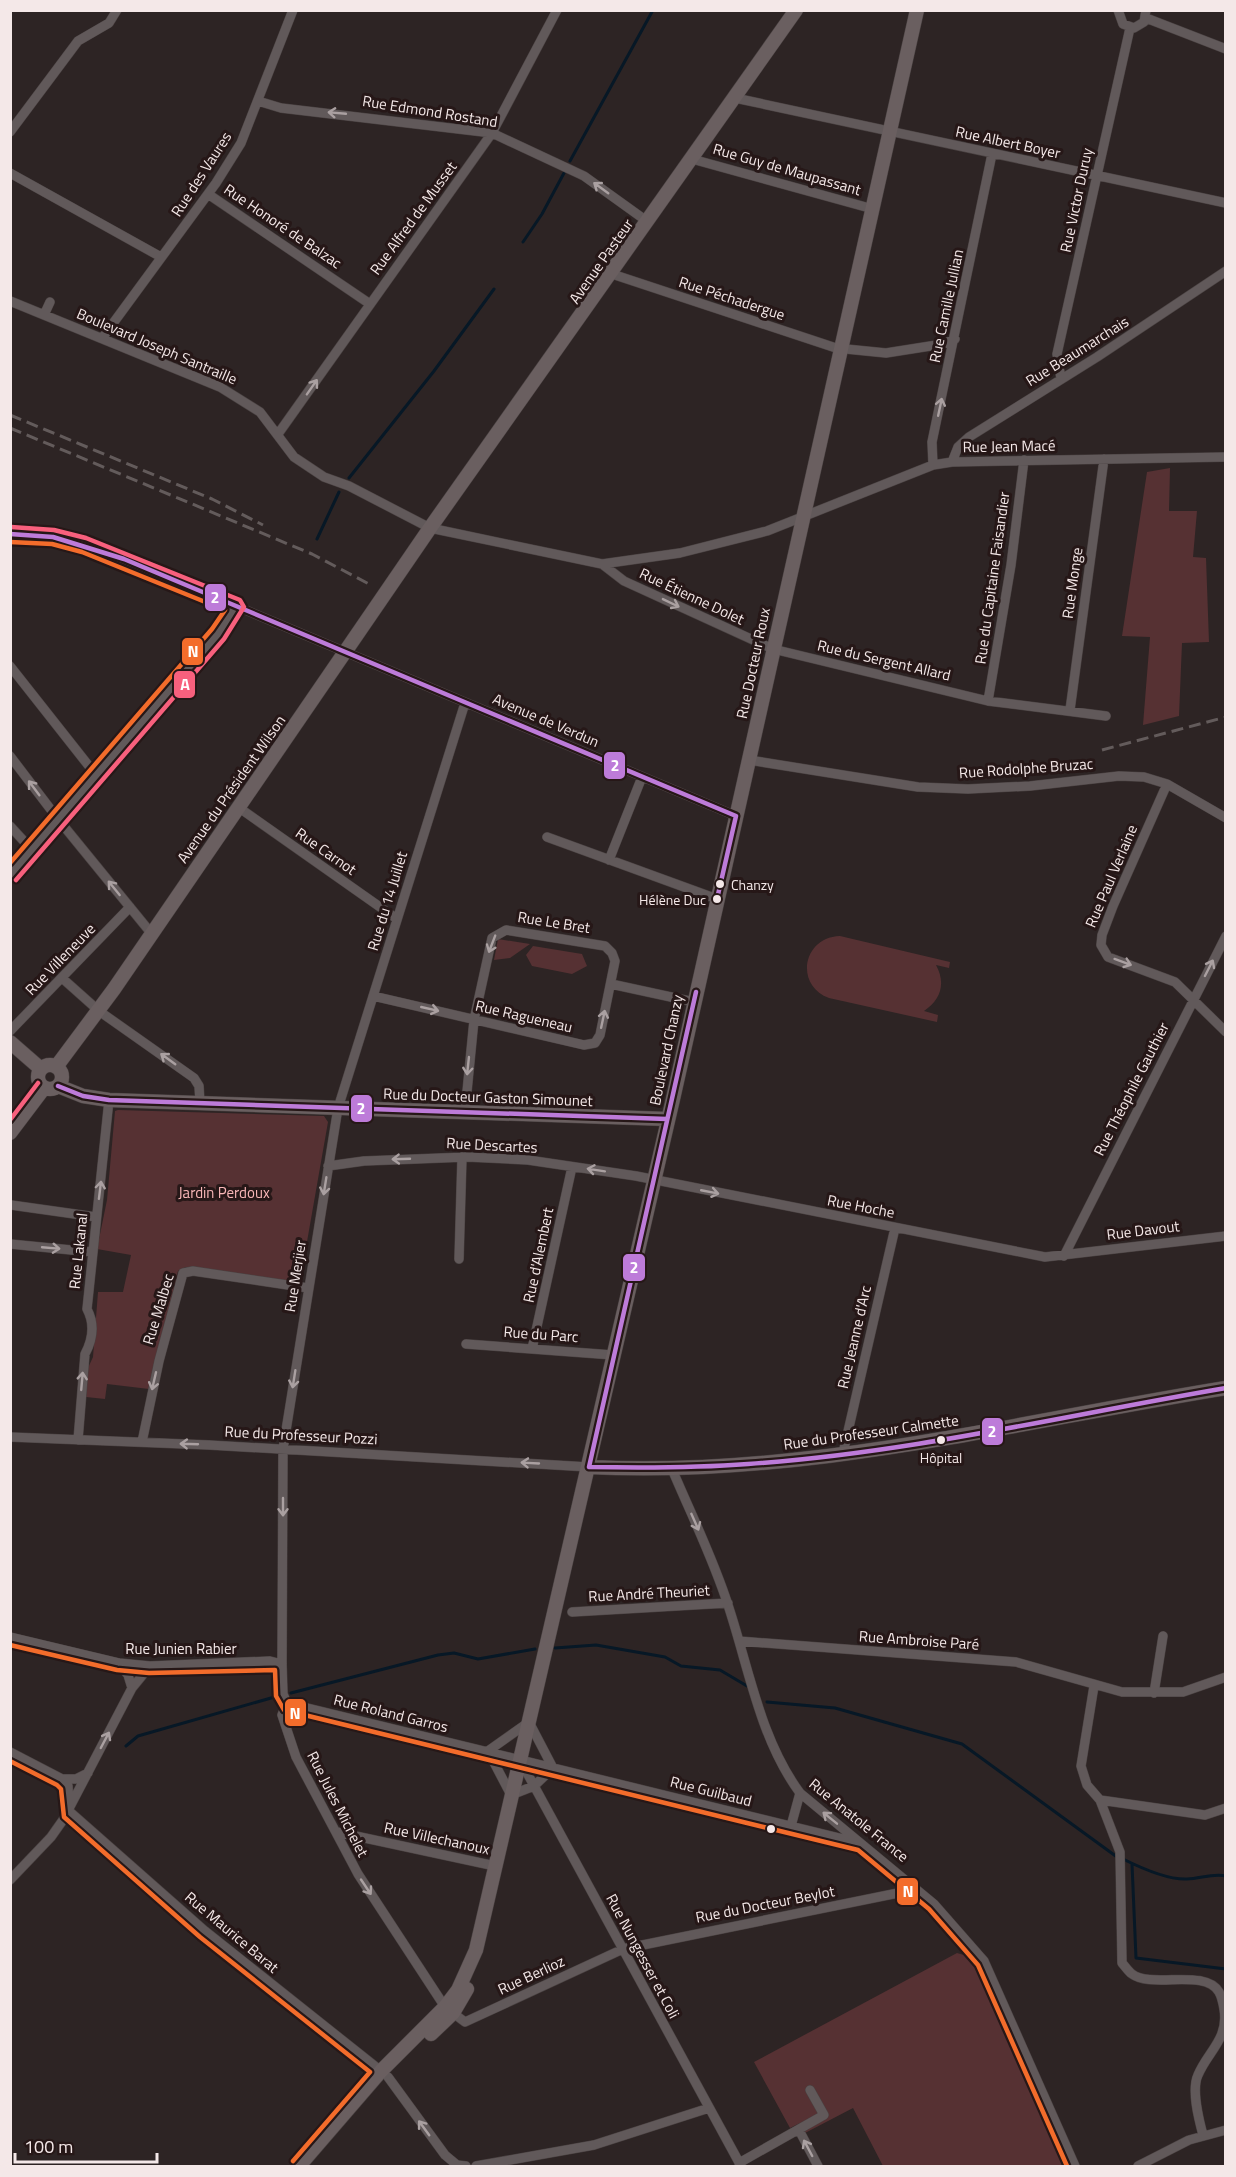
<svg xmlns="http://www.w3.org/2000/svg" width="1236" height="2177" font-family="'Titillium Web',sans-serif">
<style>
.green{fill:#563133}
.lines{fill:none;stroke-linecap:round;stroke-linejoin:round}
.stream{stroke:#071826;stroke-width:3}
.street-casing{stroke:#4a4242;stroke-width:10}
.secondary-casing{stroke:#4a4242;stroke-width:15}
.street{stroke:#61595a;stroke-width:9}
.secondary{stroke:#6a5f60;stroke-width:14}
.rail{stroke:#635b5b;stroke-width:3;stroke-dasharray:12 6;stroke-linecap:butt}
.bus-1-casing{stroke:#261717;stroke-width:9}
.bus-2-casing{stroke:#261717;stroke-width:9}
.bus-3-casing{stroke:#261717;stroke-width:9}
.bus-1{stroke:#bd7bd9;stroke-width:4.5}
.bus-2{stroke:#f36c2b;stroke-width:4.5}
.bus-3{stroke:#f8607d;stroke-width:4.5}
.oneway{stroke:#aaa0a1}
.bus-dot{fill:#f4e8e8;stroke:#261717;stroke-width:2}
.labels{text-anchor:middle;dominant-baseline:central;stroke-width:6;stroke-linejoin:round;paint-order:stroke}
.bus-label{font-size:14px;fill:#f4e8e8;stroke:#261717;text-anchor:start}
.street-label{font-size:15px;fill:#f4e8e8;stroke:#261717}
.park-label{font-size:15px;fill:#f8b6b7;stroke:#261717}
.line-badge{stroke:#261717;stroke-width:2}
.badge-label{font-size:16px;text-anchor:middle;font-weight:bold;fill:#fff}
</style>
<rect width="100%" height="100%" fill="#2d2424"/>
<path class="green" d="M1170 468 1169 511H1197L1193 557 1206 558 1209 642 1182 643 1179 716 1143 725 1150 637 1122 636 1147 472Z
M840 936 950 962 949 968 936 965C946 983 941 1000 924 1011L938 1015 937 1022 829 998C794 985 803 937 840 936Z
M498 939 530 944 510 958 494 960Z
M533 946 582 954 587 966 572 974 532 966 526 955Z
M118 1110 324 1116 328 1122 301 1276 289 1281 186 1267 178 1271 149 1389 107 1384 105 1399 86 1397 88 1368 93 1357 98 1292H123L131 1255 97 1249 107 1200 115 1111Z
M957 1953 974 1958 997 1999 1068 2166H883L853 2108 805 2133 800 2123 790 2128 754 2062Z"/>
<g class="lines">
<path class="stream" d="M570 161 653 10
M523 242 542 214 564 173
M349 478 434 371 494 289
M317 539 339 492
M555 1648 596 1645 665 1657 681 1666 720 1670 747 1686
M291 1693 438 1655 454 1653 478 1659 535 1649
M767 1702 835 1708 962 1744 1117 1857
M126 1746 138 1736 278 1696
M1123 1859C1141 1868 1167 1880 1187 1879 1200 1879 1212 1873 1226 1876
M1132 1864 1136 1958 1226 1969"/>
<g class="street-casing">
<path id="street" d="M1118 10 1123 24 1134 28 1144 22 1146 10
M1146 18 1226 49
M735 98 1226 203
M258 101 281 108 492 133 584 176 648 222
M10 132 78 41 109 23 117 10
M692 159 873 209
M10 173 161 257
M208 194 370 304
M612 274 836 348 886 353 943 344 955 339
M10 301 220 387 260 412 294 457 324 477 349 486 430 528 602 564 680 553 767 531 933 465 952 462 1226 457
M44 315 50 302
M103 337 216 183 241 143 293 10
M1061 379 1057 354 1130 28
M278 434 492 133 557 10
M952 462 958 447 969 437 1097 357 1226 271
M933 465 932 442 992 154
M10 534 53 537 124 559 736 816
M602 564 624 581 773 649 988 701 1106 716
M10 666 96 775
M988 701 1011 565 1024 460
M1070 710 1104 459
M10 756 58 819 151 933
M749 760 918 787 968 789 1030 786 1119 776 1144 777 1167 784 1226 818
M1167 784 1113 906 1102 935 1101 945 1108 957 1175 982 1226 1032
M238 807 397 919
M10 826 32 850
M547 837 717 899
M609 860 642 777
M10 875 218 634 237 607
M62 978 99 1011 194 1078 199 1086 200 1103
M611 984 694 1002
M373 996 584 1045 595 1043 600 1035 615 961 612 953 605 946 506 930 492 938 474 1020 465 1112
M10 1031 130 907
M328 1166 364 1161 467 1157 528 1160 636 1176 1045 1257 1226 1236
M11 1205 96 1217
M10 1244 92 1252
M1064 1256 1226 936
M459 1259 462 1157
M466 1344 613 1355
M532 1349 572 1167
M10 1437 209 1445 589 1467
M78 1440 85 1354C93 1339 95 1324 87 1309L109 1100
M142 1442 159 1361 183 1273 193 1271 308 1288
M843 1453 895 1228
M672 1469C691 1514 713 1558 728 1605 749 1668 760 1739 800 1793L934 1904 984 1961 1075 2166
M572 1612 728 1603
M10 1637 119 1663 150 1666 270 1661 282 1664
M739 1641 1016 1662 1122 1692H1183L1226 1677
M119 1663 128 1675 132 1688
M1094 1686 1081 1766 1087 1785 1100 1800 1120 1852 1122 1963C1125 1966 1128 1971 1132 1974 1152 1989 1205 1968 1219 1992 1222 1997 1223 2003 1224 2009 1229 2039 1208 2051 1198 2075 1191 2090 1199 2120 1203 2135
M1154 1693 1163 1636
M287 1703 856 1842
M529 1722 553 1768 534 1786 511 1795 488 1751Z
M10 1752 62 1779 68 1786 69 1806
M520 1760 741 2166
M62 1779H76L88 1773
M1100 1800 1205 1815 1226 1808
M69 1811 205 1931 381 2071
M791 1826 800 1793
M337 1832 495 1866
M10 1880 51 1837 63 1820 132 1688 150 1666
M445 2007 358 1874 296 1757 282 1715 287 1703 283 1694 282 1664 283 1449 338 1108 465 703
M453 2013 465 2022 623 1949 898 1893 911 1883
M388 2077 445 2155 457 2165 466 2166
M799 2130 818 2166
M739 2163 824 2115 810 2090
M476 2166 594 2145 709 2108
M1138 2166 1189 2140 1226 2130"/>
</g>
<g class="secondary-casing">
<path id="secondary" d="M10 1042 41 1069
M38 1077a12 12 0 1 1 24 0a12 12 0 1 1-24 0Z
M56 1067 114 989 430 528 796 10
M58 1086 83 1096 109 1100 667 1119
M10 1133 44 1088
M589 1467C804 1478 1014 1422 1226 1388
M431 2034 453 2013 467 1989
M299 2166 381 2071 445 2007 458 1990 476 1950 673 1099 917 10"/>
</g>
<use href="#street" class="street"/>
<use href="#secondary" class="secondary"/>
<path class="rail" d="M10 415 212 499 263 525
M10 428 312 554 369 584
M1102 750 1226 717"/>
<g class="bus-1-casing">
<path id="bus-1" d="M10 534 53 537 124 559 736 816 717 899
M696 992 589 1467C642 1468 695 1468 748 1464 909 1453 1067 1415 1226 1388
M58 1086 83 1096 109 1100 667 1119"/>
</g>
<g class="bus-2-casing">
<path id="bus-2" d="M10 542 52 544 82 552 225 610 212 629 10 863
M10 1645 117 1670 149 1673 275 1670 276 1696 284 1710 858 1850 929 1909 978 1965 1067 2166
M10 1761 57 1785 61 1789 64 1817 200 1937 370 2072 293 2161"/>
</g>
<g class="bus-3-casing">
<path id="bus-3" d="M11 527 54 530 86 538 240 600 244 607 224 639 16 880
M10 1120 38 1083"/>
</g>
<use href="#bus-1" class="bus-1"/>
<use href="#bus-2" class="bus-2"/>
<use href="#bus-3" class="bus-3"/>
</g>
<defs><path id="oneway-shaft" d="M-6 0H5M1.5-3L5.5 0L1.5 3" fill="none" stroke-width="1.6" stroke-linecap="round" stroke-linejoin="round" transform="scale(1.5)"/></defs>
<g class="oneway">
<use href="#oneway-shaft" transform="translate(337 113) rotate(-175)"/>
<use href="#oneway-shaft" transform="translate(601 188) rotate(-144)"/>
<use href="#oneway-shaft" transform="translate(312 387) rotate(-55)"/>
<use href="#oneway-shaft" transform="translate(940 407) rotate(-78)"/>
<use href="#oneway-shaft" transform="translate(671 603) rotate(26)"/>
<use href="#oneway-shaft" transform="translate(34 788) rotate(-127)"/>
<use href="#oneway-shaft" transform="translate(114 888) rotate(-129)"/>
<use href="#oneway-shaft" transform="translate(492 944) rotate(111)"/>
<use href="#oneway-shaft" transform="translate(1123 962) rotate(20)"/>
<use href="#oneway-shaft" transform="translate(1209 968) rotate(-63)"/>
<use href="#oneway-shaft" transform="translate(430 1009) rotate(13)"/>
<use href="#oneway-shaft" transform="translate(603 1019) rotate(-78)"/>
<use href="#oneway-shaft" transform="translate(168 1059) rotate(-144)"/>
<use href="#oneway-shaft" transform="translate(468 1066) rotate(96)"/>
<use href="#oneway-shaft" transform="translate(401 1159) rotate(178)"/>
<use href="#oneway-shaft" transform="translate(596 1170) rotate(-171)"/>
<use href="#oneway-shaft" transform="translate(325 1186) rotate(99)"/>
<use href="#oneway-shaft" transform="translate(100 1190) rotate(-83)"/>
<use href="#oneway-shaft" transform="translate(710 1192) rotate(11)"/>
<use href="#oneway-shaft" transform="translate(51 1248) rotate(5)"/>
<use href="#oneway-shaft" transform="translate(294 1379) rotate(99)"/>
<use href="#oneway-shaft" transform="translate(82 1381) rotate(-85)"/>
<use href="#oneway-shaft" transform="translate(154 1381) rotate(103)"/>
<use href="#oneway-shaft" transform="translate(189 1444) rotate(-178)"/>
<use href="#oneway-shaft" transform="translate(530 1463) rotate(-177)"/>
<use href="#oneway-shaft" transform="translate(283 1507) rotate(90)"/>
<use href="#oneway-shaft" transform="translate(695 1522) rotate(66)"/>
<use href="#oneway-shaft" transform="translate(105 1740) rotate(-62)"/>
<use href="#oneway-shaft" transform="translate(830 1818) rotate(-141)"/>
<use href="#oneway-shaft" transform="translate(366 1887) rotate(56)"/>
<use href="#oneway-shaft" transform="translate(424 2128) rotate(-126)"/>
<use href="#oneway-shaft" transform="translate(808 2148) rotate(-118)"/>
</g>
<g class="bus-dot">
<circle cx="720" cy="884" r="5"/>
<circle cx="717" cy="899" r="5"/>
<circle cx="941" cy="1440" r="5"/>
<circle cx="771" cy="1829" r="5"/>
</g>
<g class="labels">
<g class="bus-label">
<text x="731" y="884">Chanzy</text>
<text x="706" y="899" text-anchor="end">Hélène Duc</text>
<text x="941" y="1457" text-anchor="middle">Hôpital</text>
</g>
<g class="street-label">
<text transform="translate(430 111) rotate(9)">Rue Edmond Rostand</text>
<text transform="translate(1008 142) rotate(12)">Rue Albert Boyer</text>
<text transform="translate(787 169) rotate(16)">Rue Guy de Maupassant</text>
<text transform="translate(201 174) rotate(-57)">Rue des Vaures</text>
<text transform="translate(1076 200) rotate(-78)">Rue Victor Duruy</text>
<text transform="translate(413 218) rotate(-54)">Rue Alfred de Musset</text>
<text transform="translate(283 226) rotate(34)">Rue Honoré de Balzac</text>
<text transform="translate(601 261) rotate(-55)">Avenue Pasteur</text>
<text transform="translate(732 298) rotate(18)">Rue Péchadergue</text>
<text transform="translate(946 306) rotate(-78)">Rue Camille Jullian</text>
<text transform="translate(157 346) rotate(23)">Boulevard Joseph Santraille</text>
<text transform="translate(1077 351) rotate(-32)">Rue Beaumarchais</text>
<text transform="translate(1009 446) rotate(-1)">Rue Jean Macé</text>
<text transform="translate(992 578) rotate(-82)">Rue du Capitaine Faisandier</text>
<text transform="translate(1072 583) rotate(-82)">Rue Monge</text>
<text transform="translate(692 596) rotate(25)">Rue Étienne Dolet</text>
<text transform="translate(884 660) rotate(13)">Rue du Sergent Allard</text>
<text transform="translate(753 663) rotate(-78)">Rue Docteur Roux</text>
<text transform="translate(546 720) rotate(23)">Avenue de Verdun</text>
<text transform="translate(1026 768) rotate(-4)">Rue Rodolphe Bruzac</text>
<text transform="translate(231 789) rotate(-55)">Avenue du Président Wilson</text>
<text transform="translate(326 851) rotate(35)">Rue Carnot</text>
<text transform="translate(1111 876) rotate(-67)">Rue Paul Verlaine</text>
<text transform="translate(387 901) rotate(-73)">Rue du 14 Juillet</text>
<text transform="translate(554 922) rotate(9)">Rue Le Bret</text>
<text transform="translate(60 959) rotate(-46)">Rue Villeneuve</text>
<text transform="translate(524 1016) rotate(13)">Rue Ragueneau</text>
<text transform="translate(666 1050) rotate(-78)">Boulevard Chanzy</text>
<text transform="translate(1131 1089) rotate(-63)">Rue Théophile Gauthier</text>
<text transform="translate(488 1097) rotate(2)">Rue du Docteur Gaston Simounet</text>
<text transform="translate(492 1145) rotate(3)">Rue Descartes</text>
<text transform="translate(861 1206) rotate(11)">Rue Hoche</text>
<text transform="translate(1143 1230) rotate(-7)">Rue Davout</text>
<text transform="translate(78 1251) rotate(-84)">Rue Lakanal</text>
<text transform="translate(538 1255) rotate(-78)">Rue d'Alembert</text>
<text transform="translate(295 1276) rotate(-81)">Rue Merjier</text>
<text transform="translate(158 1309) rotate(-73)">Rue Malbec</text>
<text transform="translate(541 1334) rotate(4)">Rue du Parc</text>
<text transform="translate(854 1337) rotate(-77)">Rue Jeanne d'Arc</text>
<text transform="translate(871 1432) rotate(-8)">Rue du Professeur Calmette</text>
<text transform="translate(301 1435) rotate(3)">Rue du Professeur Pozzi</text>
<text transform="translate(649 1593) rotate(-3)">Rue André Theuriet</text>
<text transform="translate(919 1640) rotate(4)">Rue Ambroise Paré</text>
<text x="181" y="1648">Rue Junien Rabier</text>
<text transform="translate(391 1713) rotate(14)">Rue Roland Garros</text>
<text transform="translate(711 1791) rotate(14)">Rue Guilbaud</text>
<text transform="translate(338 1804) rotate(63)">Rue Jules Michelet</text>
<text transform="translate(859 1820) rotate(39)">Rue Anatole France</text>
<text transform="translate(437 1838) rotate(12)">Rue Villechanoux</text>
<text transform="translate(765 1904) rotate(-11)">Rue du Docteur Beylot</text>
<text transform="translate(232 1932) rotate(40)">Rue Maurice Barat</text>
<text transform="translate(643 1956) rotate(62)">Rue Nungesser et Coli</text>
<text transform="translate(531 1975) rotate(-25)">Rue Berlioz</text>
</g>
<g class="park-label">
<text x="224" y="1192">Jardin Perdoux</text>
</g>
</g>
<g class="line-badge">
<rect x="204" y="583" width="23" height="29" rx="6" fill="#bd7bd9"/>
<rect x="181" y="637" width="23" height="29" rx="6" fill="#f36c2b"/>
<rect x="173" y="670" width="23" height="29" rx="6" fill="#f8607d"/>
<rect x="603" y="751" width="23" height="29" rx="6" fill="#bd7bd9"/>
<rect x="350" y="1094" width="23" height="29" rx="6" fill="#bd7bd9"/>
<rect x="622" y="1253" width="24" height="29" rx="6" fill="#bd7bd9"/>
<rect x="981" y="1417" width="23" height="29" rx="6" fill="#bd7bd9"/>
<rect x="284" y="1698" width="23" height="29" rx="6" fill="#f36c2b"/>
<rect x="896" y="1877" width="23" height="29" rx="6" fill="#f36c2b"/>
</g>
<g class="badge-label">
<text x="215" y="603">2</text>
<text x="193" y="657">N</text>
<text x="185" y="690">A</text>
<text x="615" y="771">2</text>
<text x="361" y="1114">2</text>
<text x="634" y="1273">2</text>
<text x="992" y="1437">2</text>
<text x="295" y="1719">N</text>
<text x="908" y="1897">N</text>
</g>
<rect width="1236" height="2177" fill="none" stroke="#f4e8e8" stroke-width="24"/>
<path d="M15 2153v9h142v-9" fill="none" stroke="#f4e8e8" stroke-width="3"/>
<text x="24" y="2153" font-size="18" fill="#f4e8e8" stroke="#261717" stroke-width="4.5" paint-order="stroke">100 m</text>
</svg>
